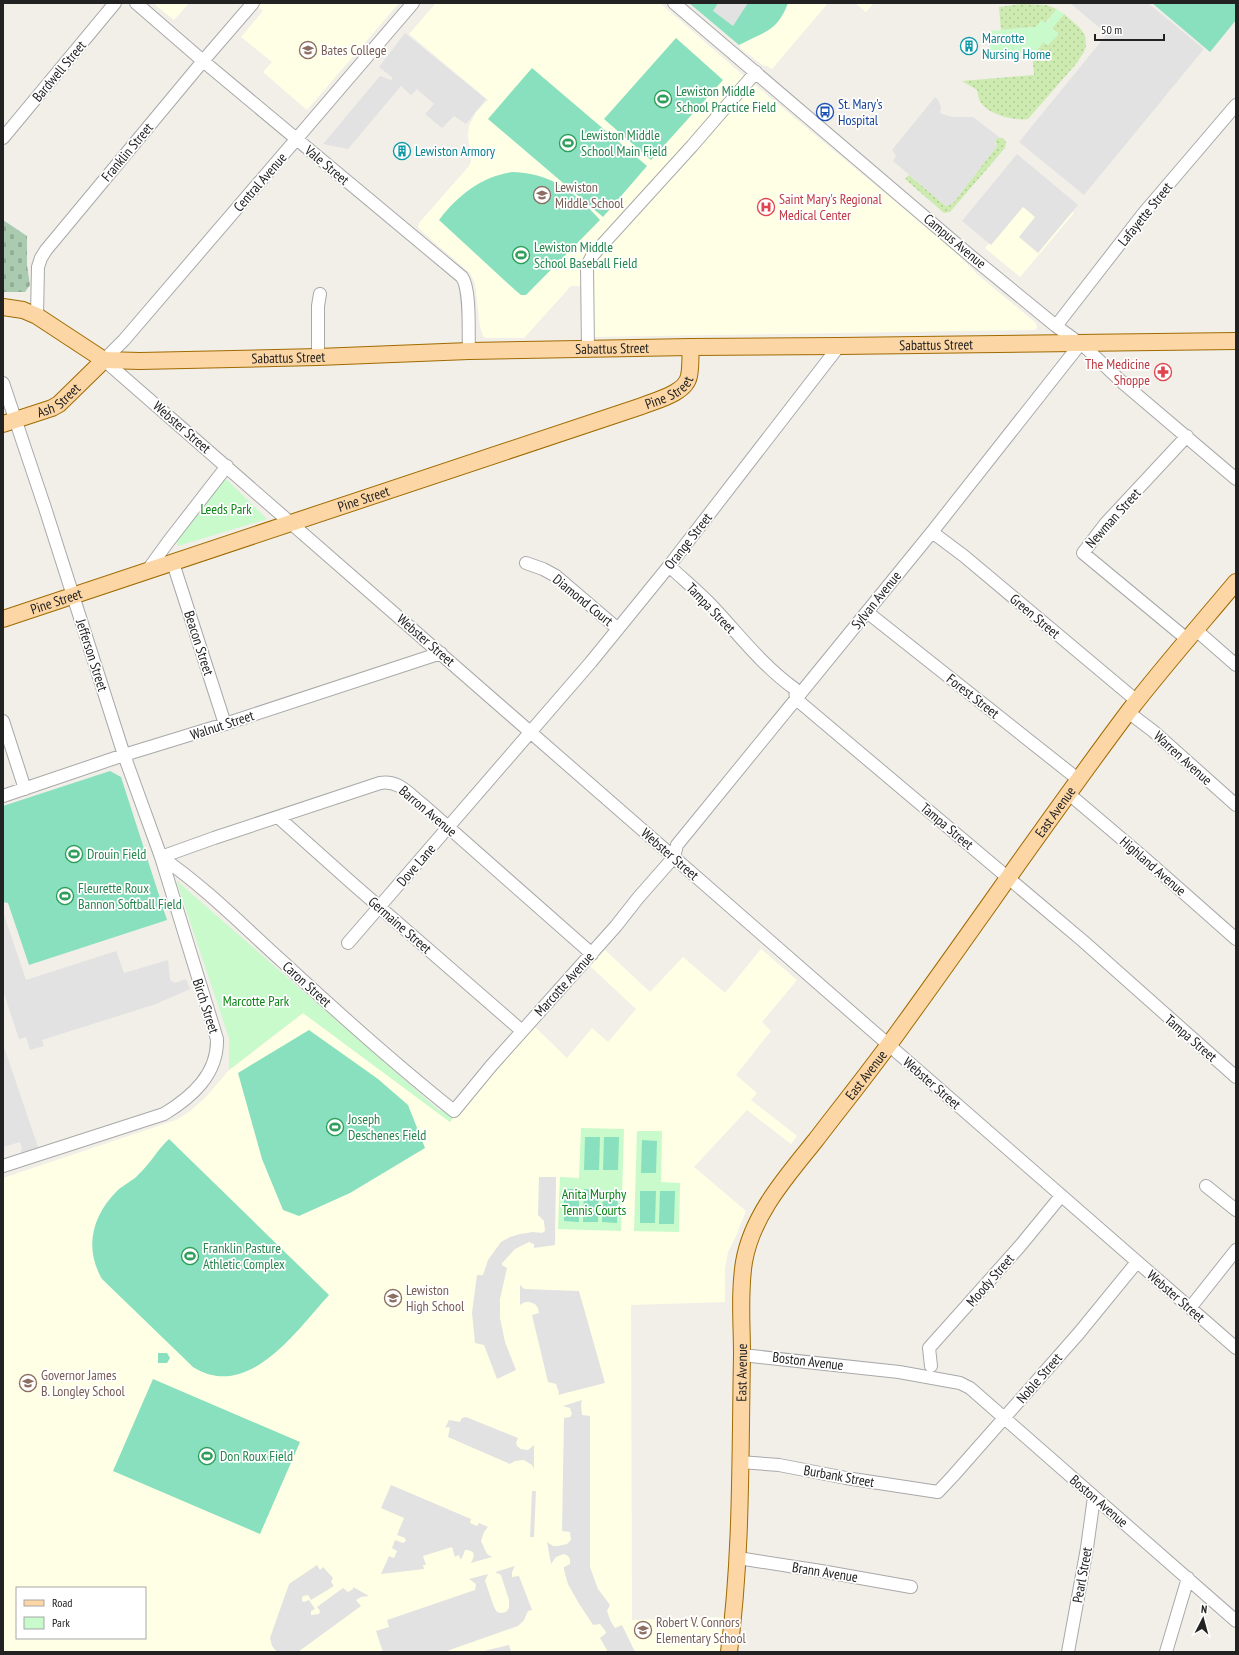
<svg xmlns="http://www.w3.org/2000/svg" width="1239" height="1655" font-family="'PT Sans Narrow',sans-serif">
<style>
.education{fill:#ffffe5;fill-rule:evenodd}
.grass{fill:url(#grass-dots)}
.cemetery{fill:url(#cemetery-stones)}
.park{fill:#c8facc}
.pitch{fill:#88e0be}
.parking{fill:#e2e2e2}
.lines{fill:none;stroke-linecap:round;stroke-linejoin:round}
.minor-casing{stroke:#a9a9a9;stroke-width:14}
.major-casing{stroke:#a06b00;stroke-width:18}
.minor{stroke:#fff;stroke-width:12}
.major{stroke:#fcd6a4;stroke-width:16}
.labels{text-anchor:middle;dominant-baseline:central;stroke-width:3.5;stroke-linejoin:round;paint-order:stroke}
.culture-label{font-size:14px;fill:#0d838f;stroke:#fff;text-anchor:start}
.education-label{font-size:14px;fill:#785e54;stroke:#fff;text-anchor:start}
.street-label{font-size:14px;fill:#222;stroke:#fff}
.leisure-label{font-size:14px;fill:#27864d;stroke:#fff;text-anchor:start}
.transit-label{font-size:14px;fill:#164399;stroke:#fff;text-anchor:start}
.health-label{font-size:14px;fill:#be3a42;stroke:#fff;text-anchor:start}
.park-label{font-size:14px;fill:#0c8416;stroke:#fff}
</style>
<defs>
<pattern id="grass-dots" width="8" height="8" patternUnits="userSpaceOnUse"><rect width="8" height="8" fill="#cdebb0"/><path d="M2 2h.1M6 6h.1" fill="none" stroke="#b0c997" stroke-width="1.8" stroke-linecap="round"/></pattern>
<pattern id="cemetery-stones" width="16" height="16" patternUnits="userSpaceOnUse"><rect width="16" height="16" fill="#aacbaf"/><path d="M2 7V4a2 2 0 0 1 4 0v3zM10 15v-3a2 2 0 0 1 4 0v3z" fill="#92ae96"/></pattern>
</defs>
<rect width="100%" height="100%" fill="#f2efe9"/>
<path class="education" d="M153 3H189L174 20Z
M254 3H399L307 110 263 72 272 62 241 37 263 11Z
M436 3H660L737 70 952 249 979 276 1036 323 1037 328 1034 330 587 337 586 286H571L524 338H486L483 336 480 327 475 283 470 273 419 229 418 226 419 223 469 166 471 161 468 135 469 126 476 112 488 100 409 34Z
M689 3H828L772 69 767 66H764L740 48 739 45Z
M855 3H874L866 12Z
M1038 185 1074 213 1020 277 985 248Z
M761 949 797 980 762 1022 771 1031 736 1075 757 1093 751 1100 797 1136 791 1144 747 1110 694 1167 746 1211 736 1236 728 1252 725 1268V1302L631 1305 632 1620 723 1617 720 1652H3V1178L176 1120 189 1112 205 1098 229 1070 303 1013 450 1122 535 1027 567 1058 592 1028 608 1042 636 1009 590 966 605 950 650 992 683 957 725 993ZM17 1588H145V1638H17Z"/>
<path class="grass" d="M1022 4 1046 5 1057 9 1045 23 1036 27 1001 30 999 7Z
M1064 14 1080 28 1085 35 1086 46 1084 52 1076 64 1028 119C1014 121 990 115 981 103 979 100 978 94 977 90L962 81 1034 75 1032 52 1037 50 1043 42 1059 34 1052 28Z
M997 137 1004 139 1006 142 1005 148 950 212 944 213 905 179 909 175 946 206 953 203 997 146 995 141Z"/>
<path class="cemetery" d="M3 220 27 236V265L30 285 25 292H3Z"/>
<path class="park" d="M1057 9 1064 14 1052 28 1059 34 1048 45 1043 42 1037 50 1032 52 991 56 989 31 1036 27 1041 20 1046 23Z
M224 477 267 519 178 546 176 540Z
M177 881 440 1111 442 1109 453 1118 450 1122 303 1013 229 1070V1038L177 883Z
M581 1128 624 1129 621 1231 558 1229 560 1177 579 1178Z
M637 1131H662L661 1182 680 1183 679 1232 634 1231Z"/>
<path class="pitch" d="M689 3H788C778 31 764 32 739 45Z
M1152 3H1236V20L1210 52Z
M676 38 723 80 651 160 604 119Z
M532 68 647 166 603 217 488 119Z
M513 172C551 173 575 192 600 220L526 295H521L515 290 439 220C458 195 482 176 513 172Z
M110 771 121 777 167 920 29 965 8 903 3 902V806Z
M309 1030 378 1079 408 1105 425 1148 350 1193 299 1216 283 1210 262 1159 238 1073Z
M585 1137H600L599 1170H584Z
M604 1137H619L618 1170H603Z
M169 1139 329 1295C297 1330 248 1402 193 1367L102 1279C84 1248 92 1216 117 1191 124 1184 133 1181 139 1174 150 1164 157 1150 169 1139Z
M642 1140 657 1141 656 1173H641Z
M564 1189H579V1222L564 1221Z
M584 1189 599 1190 598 1222H583Z
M603 1190H618L617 1223 602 1222Z
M640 1191H656L655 1223H640Z
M660 1191H675L674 1224H659Z
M158 1353H167L170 1358 167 1363H158Z
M153 1379 300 1442 260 1534 113 1471Z"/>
<path class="parking" d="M718 3H748L733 26 713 11Z
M1070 3H1148L1204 49 1084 195 1019 142 1107 34Z
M405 33 486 99 466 124 454 116 442 128 425 114 434 104 417 89 411 95 401 86 348 149 323 144 380 76 391 80 393 78 379 67Z
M935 97 938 100 941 107 940 113 952 117H973L999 137 995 141V144L997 146 953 203 946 206 893 161 896 156 892 150Z
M1017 154 1078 205 1038 253 1019 237 1035 217 1023 207 991 245 962 221Z
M3 912 26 980 116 951 124 973 168 960 170 980 175 983 186 979 190 989 156 1004 42 1040 44 1046 30 1050 26 1037 19 1039 3 990Z
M3 1044 39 1150 20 1155 22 1148 20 1142 3 1147Z
M539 1177H556L555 1245 534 1248V1244L529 1242 515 1249 502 1263V1265L507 1268 500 1299V1318L505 1342 516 1370 497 1379 484 1345 475 1343 472 1313 477 1275H483L488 1260 501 1242 510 1237 520 1234 533 1232 542 1233 545 1231 544 1221 538 1215Z
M520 1285 524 1289 579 1291 605 1383 558 1395 559 1393 556 1384 548 1382 532 1315 539 1313 538 1308 535 1304 529 1302H525L520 1305Z
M582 1400 581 1405 582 1415 590 1416V1567L598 1589 610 1605 607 1611 611 1622 615 1628 622 1625 635 1652H608L600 1638 606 1633V1632L600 1624 593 1625 578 1602 568 1584 564 1570V1567L570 1564V1559L568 1556 564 1554 556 1557 551 1564 547 1542 553 1546H558L567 1544 571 1540 570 1532 562 1531 564 1418 570 1417 572 1414 570 1408 563 1406Z
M466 1417 518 1438 516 1443 517 1446 521 1449 528 1450 534 1445V1469L532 1465 524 1460 515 1461 510 1464 448 1437 450 1428 448 1427 445 1428 449 1420 460 1422 462 1418Z
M391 1485 471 1519 470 1523 477 1526 479 1523 488 1527 484 1532 481 1541 487 1554 492 1557 471 1563 474 1556 473 1552 468 1550H465L462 1558 460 1559 459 1555 455 1557 452 1547 423 1556 426 1565H423L424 1569 381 1574 389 1556 394 1558 397 1551 392 1548 395 1540 403 1543 406 1541 405 1538 397 1535 404 1518 381 1508Z
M532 1491H536L534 1537H530Z
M317 1565 320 1570 323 1567 333 1578 331 1582 334 1586 311 1600 308 1595 303 1596 302 1598V1601L304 1602 309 1600 315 1609 311 1611V1615L319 1614 320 1611 317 1607 343 1588 348 1592 353 1589V1587L369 1596 361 1597 356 1600 361 1606 298 1652H277L272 1646 270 1638 289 1584Z
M515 1566 512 1572V1577L519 1576 532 1610 528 1611 524 1620 518 1626 444 1652H383L376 1631 389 1627 387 1620 475 1590 476 1584 469 1579 488 1574 485 1581 494 1607 497 1612 501 1613 506 1612 509 1608V1600L501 1575 495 1572Z
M509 1645 511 1651 482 1652 488 1650Z"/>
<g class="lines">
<g class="minor-casing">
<path id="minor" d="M136 3 203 61 462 277C471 290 468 333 469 351
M413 3 124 340 104 360 1236 1348
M674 3 973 258 1056 326 1086 348 1123 383 1236 479
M3 138 115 3
M37 316 38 267 41 258 46 250 203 61 253 3
M1056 326 1143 214 1236 105
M588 350 587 266 592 256 692 146 756 72
M318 357V306L320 294
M3 383 45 508 124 755 161 857 217 1039C218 1074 192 1097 164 1114L3 1166
M1187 436 1106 523 1083 553 1188 640
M932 532 964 556 1137 701
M173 563 225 724
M526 563 543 569 556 576 618 629
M669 566C684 580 700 593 714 608 740 636 763 666 795 689L796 699 1083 941 1236 1077
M147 571 168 542 227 466
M867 612 1079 780
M1196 630 1236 665
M1128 712 1153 731 1236 805
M3 721 25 789
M1069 794 1142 856 1236 939
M3 796 124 755 225 724 441 653
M278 817 353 884 522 1031
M161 857C205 887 243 926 283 962 338 1013 395 1064 454 1111L491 1066 616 926 638 898 674 857 677 845 932 532 1081 343
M161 857 214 838 380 783C399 780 408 793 422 804L592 954
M348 943 591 662 669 566 839 346
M1206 1186 1236 1210
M1190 1308 1236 1250
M742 1355 899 1372 960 1383 970 1388 1236 1621
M931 1366 929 1348 1020 1246 1061 1196
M740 1462 779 1465 846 1478 938 1492 953 1476 1079 1333 1137 1262
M738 1558 821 1571 911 1587
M1068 1652 1087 1548 1094 1497
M1166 1652 1188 1578"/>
</g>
<g class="major-casing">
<g id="major">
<path id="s1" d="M3 307 23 310 37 316 104 360 140 361 318 357 469 351 691 347 839 346 1236 341"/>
<path id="s2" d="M3 424 52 408 59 404 104 360"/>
<path id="s3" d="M3 619 642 406C657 400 686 393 689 376 691 367 690 356 691 347"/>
<path id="s4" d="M729 1652C742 1554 740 1454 742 1355 742 1325 739 1293 744 1262 752 1215 786 1177 815 1141 844 1103 874 1066 901 1028 978 922 1051 815 1129 711 1163 667 1200 625 1236 582"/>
</g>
</g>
<use href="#minor" class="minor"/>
<use href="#major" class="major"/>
</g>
<defs>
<g id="building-ring" transform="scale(0.9)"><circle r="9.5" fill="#fff" stroke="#0f9aa8" stroke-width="1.5"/><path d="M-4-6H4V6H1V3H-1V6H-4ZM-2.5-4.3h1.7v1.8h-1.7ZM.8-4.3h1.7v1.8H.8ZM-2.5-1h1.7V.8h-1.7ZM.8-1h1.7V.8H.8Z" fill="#0f9aa8"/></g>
<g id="university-ring" transform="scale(0.9)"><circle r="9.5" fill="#fff" stroke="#8d6e63" stroke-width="1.5"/><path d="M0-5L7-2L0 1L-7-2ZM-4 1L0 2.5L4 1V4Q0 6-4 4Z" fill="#8d6e63"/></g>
<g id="stadium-ring" transform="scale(0.9)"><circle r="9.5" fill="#fff" stroke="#2e9e5b" stroke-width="1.5"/><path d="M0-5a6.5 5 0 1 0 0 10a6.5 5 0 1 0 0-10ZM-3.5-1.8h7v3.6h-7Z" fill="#2e9e5b"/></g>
<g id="bus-ring" transform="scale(0.9)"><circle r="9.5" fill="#fff" stroke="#1a4fb4" stroke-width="1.5"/><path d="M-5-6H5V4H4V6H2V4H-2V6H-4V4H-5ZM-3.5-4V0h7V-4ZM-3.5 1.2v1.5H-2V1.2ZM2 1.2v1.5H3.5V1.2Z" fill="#1a4fb4"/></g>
<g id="school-ring" transform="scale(0.9)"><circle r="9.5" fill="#fff" stroke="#8d6e63" stroke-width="1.5"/><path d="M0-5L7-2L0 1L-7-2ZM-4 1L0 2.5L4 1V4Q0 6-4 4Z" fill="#8d6e63"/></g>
<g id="hospital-ring" transform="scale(0.9)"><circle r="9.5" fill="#fff" stroke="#e0444e" stroke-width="1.5"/><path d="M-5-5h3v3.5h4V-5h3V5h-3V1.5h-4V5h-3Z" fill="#e0444e"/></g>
<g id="pharmacy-ring" transform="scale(0.9)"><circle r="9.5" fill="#fff" stroke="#e0444e" stroke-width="1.5"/><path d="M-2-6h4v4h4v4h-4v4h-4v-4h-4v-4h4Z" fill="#e0444e"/></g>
</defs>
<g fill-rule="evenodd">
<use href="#building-ring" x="969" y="46"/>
<use href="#university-ring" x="308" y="50"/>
<use href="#stadium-ring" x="663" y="99"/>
<use href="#bus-ring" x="825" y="112"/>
<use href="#stadium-ring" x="568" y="143"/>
<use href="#building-ring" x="402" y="151"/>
<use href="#school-ring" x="542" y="195"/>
<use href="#hospital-ring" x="766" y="207"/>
<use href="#stadium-ring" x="521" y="255"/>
<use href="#pharmacy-ring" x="1163" y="372"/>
<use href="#stadium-ring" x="74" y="854"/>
<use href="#stadium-ring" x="65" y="896"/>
<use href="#stadium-ring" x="335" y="1127"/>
<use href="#stadium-ring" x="190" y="1256"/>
<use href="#school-ring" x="393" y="1298"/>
<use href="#school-ring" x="28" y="1383"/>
<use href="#stadium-ring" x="207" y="1456"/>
<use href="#school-ring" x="643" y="1630"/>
</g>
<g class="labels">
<g class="culture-label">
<text x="982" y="38">Marcotte<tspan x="982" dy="16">Nursing Home</tspan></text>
<text x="415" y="151">Lewiston Armory</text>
</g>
<g class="education-label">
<text x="321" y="50">Bates College</text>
<text x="555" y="187">Lewiston<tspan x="555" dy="16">Middle School</tspan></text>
<text x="406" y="1290">Lewiston<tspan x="406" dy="16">High School</tspan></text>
<text x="41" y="1375">Governor James<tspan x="41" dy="16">B. Longley School</tspan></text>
<text x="656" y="1622">Robert V. Connors<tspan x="656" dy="16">Elementary School</tspan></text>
</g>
<g class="street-label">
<text transform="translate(59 71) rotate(-50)">Bardwell Street</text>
<text transform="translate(127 152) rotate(-50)">Franklin Street</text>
<text transform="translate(327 165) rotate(40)">Vale Street</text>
<text transform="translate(260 182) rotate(-49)">Central Avenue</text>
<text transform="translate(1145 214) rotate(-51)">Lafayette Street</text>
<text transform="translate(955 241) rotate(40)">Campus Avenue</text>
<text stroke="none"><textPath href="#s1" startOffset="948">Sabattus Street</textPath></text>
<text stroke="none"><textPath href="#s1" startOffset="624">Sabattus Street</textPath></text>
<text stroke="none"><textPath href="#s1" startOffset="300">Sabattus Street</textPath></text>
<text stroke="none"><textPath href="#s3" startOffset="704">Pine Street</textPath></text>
<text stroke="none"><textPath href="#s2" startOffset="61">Ash Street</textPath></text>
<text transform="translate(182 427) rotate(41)">Webster Street</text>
<text stroke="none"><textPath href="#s3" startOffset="380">Pine Street</textPath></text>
<text transform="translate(1113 518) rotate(-48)">Newman Street</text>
<text transform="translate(688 541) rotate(-52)">Orange Street</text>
<text transform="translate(583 600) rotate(39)">Diamond Court</text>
<text transform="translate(876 600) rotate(-51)">Sylvan Avenue</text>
<text stroke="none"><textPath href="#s3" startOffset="56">Pine Street</textPath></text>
<text transform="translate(711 608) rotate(46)">Tampa Street</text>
<text transform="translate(1035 616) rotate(40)">Green Street</text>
<text transform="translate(426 640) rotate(41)">Webster Street</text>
<text transform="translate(199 643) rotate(72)">Beacon Street</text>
<text transform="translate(92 655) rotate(72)">Jefferson Street</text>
<text transform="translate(973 696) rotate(38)">Forest Street</text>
<text transform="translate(222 725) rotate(-18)">Walnut Street</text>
<text transform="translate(1183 758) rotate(42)">Warren Avenue</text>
<text transform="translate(428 811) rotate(40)">Barron Avenue</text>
<text stroke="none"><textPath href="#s4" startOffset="940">East Avenue</textPath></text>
<text transform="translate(947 826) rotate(40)">Tampa Street</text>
<text transform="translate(670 854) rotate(41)">Webster Street</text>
<text transform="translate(416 865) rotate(-49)">Dove Lane</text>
<text transform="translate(1153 866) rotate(41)">Highland Avenue</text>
<text transform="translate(400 925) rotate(41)">Germaine Street</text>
<text transform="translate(307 984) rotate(42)">Caron Street</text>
<text transform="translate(564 984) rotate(-48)">Marcotte Avenue</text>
<text transform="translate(206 1006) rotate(72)">Birch Street</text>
<text transform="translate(1191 1038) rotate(41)">Tampa Street</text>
<text stroke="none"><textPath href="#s4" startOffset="616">East Avenue</textPath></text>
<text transform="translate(932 1083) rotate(41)">Webster Street</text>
<text transform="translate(990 1280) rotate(-49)">Moody Street</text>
<text transform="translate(1176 1296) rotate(41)">Webster Street</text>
<text transform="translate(808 1361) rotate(7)">Boston Avenue</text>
<text stroke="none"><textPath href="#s4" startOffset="280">East Avenue</textPath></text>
<text transform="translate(1039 1378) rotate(-49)">Noble Street</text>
<text transform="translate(839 1476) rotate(10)">Burbank Street</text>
<text transform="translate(1099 1501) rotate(41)">Boston Avenue</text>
<text transform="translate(825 1572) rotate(9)">Brann Avenue</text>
<text transform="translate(1082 1575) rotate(-80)">Pearl Street</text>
</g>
<g class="leisure-label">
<text x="676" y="91">Lewiston Middle<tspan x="676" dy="16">School Practice Field</tspan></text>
<text x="581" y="135">Lewiston Middle<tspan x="581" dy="16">School Main Field</tspan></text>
<text x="534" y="247">Lewiston Middle<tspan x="534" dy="16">School Baseball Field</tspan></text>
<text x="87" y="854">Drouin Field</text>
<text x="78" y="888">Fleurette Roux<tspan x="78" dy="16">Bannon Softball Field</tspan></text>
<text x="348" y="1119">Joseph<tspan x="348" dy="16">Deschenes Field</tspan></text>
<text x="203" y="1248">Franklin Pasture<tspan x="203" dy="16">Athletic Complex</tspan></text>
<text x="220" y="1456">Don Roux Field</text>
</g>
<g class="transit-label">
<text x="838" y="104">St. Mary's<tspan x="838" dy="16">Hospital</tspan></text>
</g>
<g class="health-label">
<text x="779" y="199">Saint Mary's Regional<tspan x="779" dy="16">Medical Center</tspan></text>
<text x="1150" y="364" text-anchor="end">The Medicine<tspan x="1150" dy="16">Shoppe</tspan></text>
</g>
<g class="park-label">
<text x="226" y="509">Leeds Park</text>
<text x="256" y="1001">Marcotte Park</text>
<text x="594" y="1194">Anita Murphy<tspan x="594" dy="16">Tennis Courts</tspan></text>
</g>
</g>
<rect width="1239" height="1655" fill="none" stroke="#222222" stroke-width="8"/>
<rect x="16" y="1587" width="130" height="52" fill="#ffffff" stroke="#a7a7a7"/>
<rect x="24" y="1600" width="20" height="6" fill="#fcd6a4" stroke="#a7a7a7"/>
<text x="52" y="1607" font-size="12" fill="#222222">Road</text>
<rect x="24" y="1617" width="20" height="12" fill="#c8facc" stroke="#a7a7a7"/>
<text x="52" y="1627" font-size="12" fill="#222222">Park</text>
<g transform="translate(1203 1619) rotate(6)" stroke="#ffffff" stroke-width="3" paint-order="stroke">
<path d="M0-3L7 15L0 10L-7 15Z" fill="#222222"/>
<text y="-6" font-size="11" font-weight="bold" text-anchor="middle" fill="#222222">N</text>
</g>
<path d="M1095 34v6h69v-6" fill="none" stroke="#222222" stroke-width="2"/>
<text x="1101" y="34" font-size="12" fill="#222222" stroke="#ffffff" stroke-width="3" paint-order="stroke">50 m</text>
</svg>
